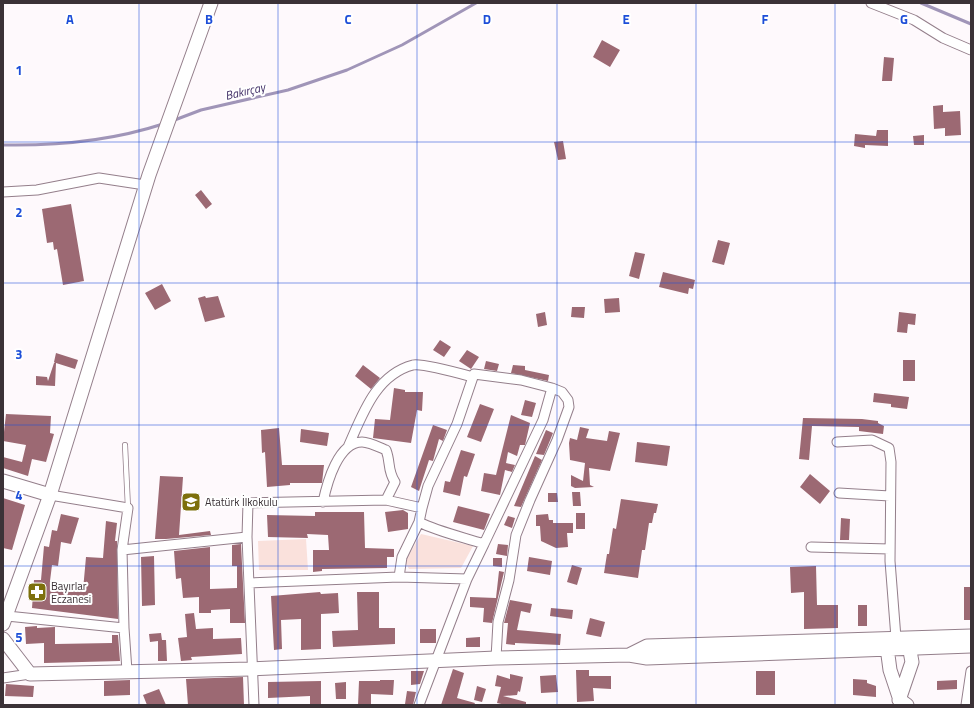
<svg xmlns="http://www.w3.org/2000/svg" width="974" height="708" font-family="'Titillium Web',sans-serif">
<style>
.green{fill:#fae1dc}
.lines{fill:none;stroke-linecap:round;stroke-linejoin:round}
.stream{stroke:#a095b8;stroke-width:3}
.building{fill:#9c6973}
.lane-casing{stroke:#947f8b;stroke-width:6}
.street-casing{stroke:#947f8b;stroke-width:11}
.secondary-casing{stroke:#947f8b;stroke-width:15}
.lane{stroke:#fff;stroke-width:4.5}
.street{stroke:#fff;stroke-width:9}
.secondary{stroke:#fff;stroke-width:13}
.grid{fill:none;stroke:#1d4ed8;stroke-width:1;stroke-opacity:0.55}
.labels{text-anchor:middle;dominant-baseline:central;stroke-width:4;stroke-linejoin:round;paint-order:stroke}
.poi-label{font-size:11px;fill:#3b3237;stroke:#fff;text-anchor:start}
.water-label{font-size:12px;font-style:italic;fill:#3e2b64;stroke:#fff}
.grid-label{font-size:13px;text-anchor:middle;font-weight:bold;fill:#1d4ed8;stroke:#fff;stroke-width:4;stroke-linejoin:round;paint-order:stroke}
</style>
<rect width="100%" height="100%" fill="#fef9fc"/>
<path class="green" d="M421 534 473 546 461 568 409 569 405 562Z
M306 539 308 570H259L258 541Z"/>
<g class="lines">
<path class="stream" d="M921 3 971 24
M172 121 201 110 288 90 347 70 402 45 476 3
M3 145C58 146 111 141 163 124"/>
</g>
<path class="building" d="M602 40 620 50 610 67 593 57Z
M884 57 894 58 892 81H882Z
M943 105V112L960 111 961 135 945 136V128L934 129 933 106Z
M877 130H888V146L865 145V148L854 146 855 134 876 136Z
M924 135V145H914L913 136Z
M563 141 566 159 558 160 554 142Z
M201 190 212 204 206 209 195 195Z
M71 204 84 281 63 285 57 249 54 250 53 242 47 243 42 209Z
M718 240 730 243 724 265 712 262Z
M635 252 645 254 639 279 629 276Z
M663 272 695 280 693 289 689 288 688 294 659 287Z
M162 284 171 301 155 310 145 293Z
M205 296 206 298 218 296 225 317 205 322 198 298Z
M619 298 620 312 605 313 604 299Z
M572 307H585L584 318 571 317Z
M545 312 547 325 538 327 536 314Z
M899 312 916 314 915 325 908 324 907 333 897 332Z
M440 340 451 347 444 357 433 350Z
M467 350 479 357 471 369 459 361Z
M56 353 78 360 75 369 56 363 55 386 36 385V376L47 377 48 381 54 363H55L54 362Z
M903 360H915V381H903Z
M486 361 499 364 497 371 484 369Z
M363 365 380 378 371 389 355 376Z
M513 365 525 366V370L549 375 548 381 511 373Z
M394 388 405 390V392H423L422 411 417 410 411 443 373 438 375 419 390 420Z
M874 393 909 397 907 409 891 407V404L873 402Z
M525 400 536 403 532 417 521 415Z
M480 404 494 409 481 442 467 437Z
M6 414 51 416 50 433 54 434 46 462 32 459 28 476 3 468V457L22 462 26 445 3 441Z
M511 415 530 423 525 445H520L517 456 508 452 506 463 515 465 512 472 505 470 500 495 481 491 484 473 496 475Z
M803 418 862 419 878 421V423L884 426 883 434 859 431V427L812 426 809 460 799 459Z
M433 425 447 430 443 441 439 439 433 461 429 460 419 491 411 487Z
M580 427 589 429 586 438 607 441 609 431 620 433 610 471 589 468 590 485 594 487 575 488 571 486V475L583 481 585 463 570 460 569 443 570 438 577 440Z
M279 428 282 465H324L322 483H290V485L267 487 265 452 262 453 261 430Z
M301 429 329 433 327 446 300 442Z
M546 430 553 433 551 438 544 455 536 454Z
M637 442 670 446 667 466 635 462Z
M461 450 475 454 467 477 464 476 460 496 443 492 445 481 450 482Z
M535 456 542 460 521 507 514 506Z
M810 474 830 491 820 504 800 487Z
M160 476 183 477 179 535 210 531 211 535 166 539H155Z
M572 492H580L581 506H573Z
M548 493H557L558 502H548Z
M3 498 25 505 12 550 3 548Z
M621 499 658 504 656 513H654L652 523H649L645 550H642L638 578 604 573 607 554H609L613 528 616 529Z
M458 506 490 514 484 530 453 522Z
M403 510 408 513V529L388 532 385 512Z
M315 512H364L365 548 394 549V557H387V568L322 569V571L313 572V550H329L328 535 307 534 308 538 268 537 267 515 315 516Z
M576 513H585V529H576Z
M61 514 79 518 71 544 61 542 58 566 52 565 50 581 59 583 58 587 83 590 86 557 103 558 106 521 117 523 115 541H117L118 619 32 608 34 580H41L44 546 49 547 52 530 57 531Z
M548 514 549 520H553V523H573V533H567L568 547 556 548 541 541 540 526H536V515Z
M508 516 515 518 512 528 504 525Z
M841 518 850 519 849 540H840Z
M241 544 245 623H230V609L211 610V613H199V597L183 598 181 578 176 579 174 551 210 547V589L237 588V566H232V545Z
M498 544 508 545 507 556 496 554Z
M154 556 155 605 142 606 141 557Z
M529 557 552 561 550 575 527 571Z
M493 558H502V567L493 566Z
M572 565 582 568 577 585 567 582Z
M816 566 817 605H838V628L804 629V592L791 593 790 567Z
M499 571 504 572 492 623 483 622 484 608 470 607V597L496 598Z
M964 587H971V620H964Z
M320 592 321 594 338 593 339 613 321 614V649L301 650V619L281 620 282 649 274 650 271 596Z
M357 592H379V628H395V644L333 647 332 631 358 630Z
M510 600 532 604 530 613 521 611 517 630 561 634 560 645 515 643V645L506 644 508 623H504Z
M858 605H867V626H858Z
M551 608 573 610 572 619 550 616Z
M194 613 196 629 213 628V639L241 638 242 654 191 657 192 660 181 661 178 638 187 637 185 614Z
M590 618 605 622 601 637 586 634Z
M37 626V628L55 627V644L112 643V635H118L120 661 44 663V643L26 644 25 627Z
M420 629H436V643H420Z
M161 633 162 640H166L167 661H158V641L150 642 149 634Z
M480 637V647H466V638Z
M453 669 464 673 457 698 475 703 474 705H441Z
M576 670H589V676H611V689L593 688 594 701 577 702Z
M411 671H424L420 684 411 685Z
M756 671H775V695H756Z
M510 674 523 677 520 692 518 691 517 695 503 696 526 702V705H506L497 703 501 687 495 686 497 675 510 679Z
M556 675 558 692 541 693 540 676Z
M243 677 244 705H188L186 679Z
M853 679 867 680V683L876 686V697L853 695Z
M130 680V695L104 696V681Z
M380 680H394L393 695 371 694V705H358L359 681H380Z
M957 680V689L937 690V681Z
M321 681V705H310V696L268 698V682Z
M346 682V699H336L335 683Z
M6 684 34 686 33 697 5 696Z
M477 686 486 689 482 702 474 700Z
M159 689 166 705H147L143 695Z
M407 691 416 692 413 705 405 704Z"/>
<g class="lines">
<g class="lane-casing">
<path id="lane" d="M125 445 128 508"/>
</g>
<g class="street-casing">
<path id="street" d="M871 3 914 20 943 38 971 50
M3 192 37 190 99 178 145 185
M837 442 872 440 889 448 891 462 890 561 896 638
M348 447C362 416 375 375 413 365 422 363 462 374 473 377
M839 493 890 496
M50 495 128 508 122 550 124 628
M323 502C327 483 338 442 362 442 369 442 379 447 386 450 391 463 387 470 395 482L386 500
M422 508 428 486 457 424 474 374 521 380 552 388 543 420 484 544
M419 522C439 532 463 537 484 544L467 579
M247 537 248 503 386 500 422 508 419 522 402 557 399 577 250 583
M811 547 890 549
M122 550 247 537 254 705
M399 577 467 579 419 705
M7 616 124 628 127 671
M496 658 498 622 509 580 516 535 530 500 557 440 569 407 568 400 562 392 552 388
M3 678 30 674
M966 705 971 671"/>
</g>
<g class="secondary-casing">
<path id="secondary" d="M3 481 50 495
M3 624 50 495 149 175 211 3
M3 639 30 674 251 669 496 658 629 655 647 658 971 646
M886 640 890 670 900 700 907 705
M629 655 647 646 971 636
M899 700 912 662 908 640"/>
</g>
<use href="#lane" class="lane"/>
<use href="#street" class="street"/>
<use href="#secondary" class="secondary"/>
</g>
<path class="grid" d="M139 3V705M278 3V705M417 3V705M557 3V705M696 3V705M835 3V705M3 142H971M3 283H971M3 425H971M3 566H971"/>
<defs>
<g id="school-square" transform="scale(1)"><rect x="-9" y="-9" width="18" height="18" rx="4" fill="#7d6f0c" stroke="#fff"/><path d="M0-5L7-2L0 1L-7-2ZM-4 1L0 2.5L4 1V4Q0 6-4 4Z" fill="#fff"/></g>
<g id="pharmacy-square" transform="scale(1)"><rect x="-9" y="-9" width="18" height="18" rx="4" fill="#7d6f0c" stroke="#fff"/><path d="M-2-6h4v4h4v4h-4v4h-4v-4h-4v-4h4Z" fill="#fff"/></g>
</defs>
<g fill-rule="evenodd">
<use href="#school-square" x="191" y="502"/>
<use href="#pharmacy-square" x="37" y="592"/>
</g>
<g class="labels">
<g class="poi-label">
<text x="205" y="502">Atatürk İlkokulu</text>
<text x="51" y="586">Bayırlar<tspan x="51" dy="13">Eczanesi</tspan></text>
</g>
<g class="water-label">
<text transform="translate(245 91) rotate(-13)">Bakırçay</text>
</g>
</g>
<g class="grid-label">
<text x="70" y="24">A</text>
<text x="209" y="24">B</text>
<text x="348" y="24">C</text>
<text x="487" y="24">D</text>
<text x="626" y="24">E</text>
<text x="765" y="24">F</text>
<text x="904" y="24">G</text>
<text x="19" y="75">1</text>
<text x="19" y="217">2</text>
<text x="19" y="359">3</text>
<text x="19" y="500">4</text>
<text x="19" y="642">5</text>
</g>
<rect width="974" height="708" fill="none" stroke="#3b3237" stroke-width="8"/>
</svg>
